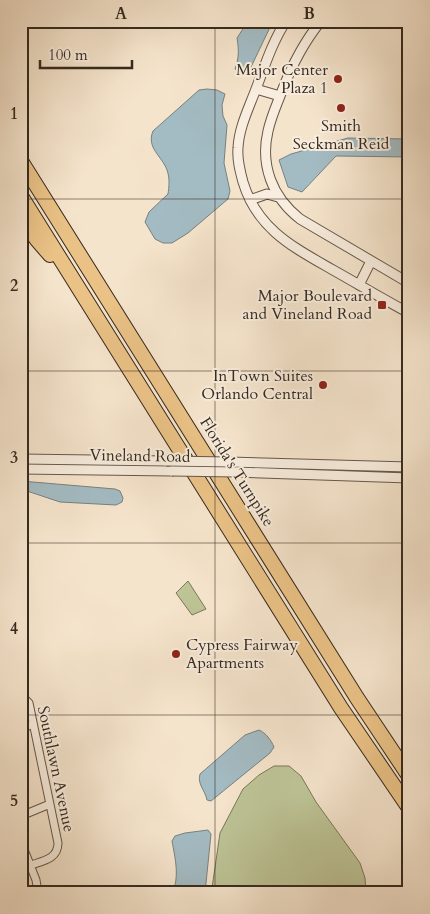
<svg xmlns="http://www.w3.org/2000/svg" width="430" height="914" font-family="Cardo,serif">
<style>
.green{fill:#bdc496;stroke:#7a775a}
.water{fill:#a3bbc3;stroke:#778181}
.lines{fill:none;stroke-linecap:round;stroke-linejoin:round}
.minor-casing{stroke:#66584a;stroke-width:9}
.tertiary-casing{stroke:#66584a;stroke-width:11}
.motorway-casing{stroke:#362a1e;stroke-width:16}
.minor{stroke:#f8edde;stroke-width:7}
.tertiary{stroke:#f8edde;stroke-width:9}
.motorway{stroke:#eac286;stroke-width:14}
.tertiary-bridge-casing{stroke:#66584a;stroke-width:11;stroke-linecap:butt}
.tertiary-bridge{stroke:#f8edde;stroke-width:9}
.grid{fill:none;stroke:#362a1e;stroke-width:1;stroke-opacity:0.55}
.poi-dot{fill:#8f2418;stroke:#f8edde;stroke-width:2}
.labels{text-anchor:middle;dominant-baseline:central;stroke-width:4;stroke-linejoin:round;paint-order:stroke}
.poi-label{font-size:16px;fill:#362a1e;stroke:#f8edde;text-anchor:end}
.street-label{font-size:16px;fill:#362a1e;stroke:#f8edde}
.neatline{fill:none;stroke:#362a1e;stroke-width:2}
.grid-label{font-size:16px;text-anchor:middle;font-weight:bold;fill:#362a1e}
</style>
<rect width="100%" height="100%" fill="#f5e4cc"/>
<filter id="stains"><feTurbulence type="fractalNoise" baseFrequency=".004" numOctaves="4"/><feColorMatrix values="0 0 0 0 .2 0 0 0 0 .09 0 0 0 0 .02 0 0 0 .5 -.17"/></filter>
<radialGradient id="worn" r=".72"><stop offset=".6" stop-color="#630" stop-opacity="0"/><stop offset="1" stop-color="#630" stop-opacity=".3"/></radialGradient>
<path class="green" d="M188 581 206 609 192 615 176 593Z
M274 766H289L301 776 316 802 360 863 365 878 366 893H214L212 888 220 833 243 789 259 775Z"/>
<path class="water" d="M248 21H273L251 67 247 73H243L235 69C239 58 239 50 237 38Z
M207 89 217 90 225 94 222 105 223 116 227 125 224 163 230 191 228 199 188 233 172 243H163L155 239 145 222 149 212 168 194C169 187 170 178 167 170 162 156 146 148 153 131L199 90Z
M348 138 409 139V157L336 156 302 192 288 187 279 160 291 154Z
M21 481 115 489 120 491 123 498 122 502 116 505 60 502 21 489Z
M259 730C266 733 271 740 274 747L270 753 211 801 207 800C205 790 197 784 200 774L245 735Z
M208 830 211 834 205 893H172C180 877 175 858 172 841L175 836 185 833Z"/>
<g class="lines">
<g class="minor-casing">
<path id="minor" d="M21 695 29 703 58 843C58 859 43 861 31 865
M21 729 33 724
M21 816 50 804
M21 842 36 880 38 893"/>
</g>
<g class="tertiary-casing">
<path id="tertiary" d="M286 21C271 44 264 69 254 94 247 112 239 129 238 148 237 160 240 171 243 182 257 229 293 247 333 270 358 284 383 299 409 313
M321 21C303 43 292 65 282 91 277 104 271 117 268 131 260 165 272 197 300 219L409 283
M256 89 280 96
M250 200 267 194 278 197
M359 285 371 261
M21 459 166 461
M230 462 409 467
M21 469 172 471
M236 472 409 478"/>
</g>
<g class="motorway-casing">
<path id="motorway" d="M21 161 357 698 409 776
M21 196 341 708 409 808
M21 216 37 240 50 255"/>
</g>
<use href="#minor" class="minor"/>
<use href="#tertiary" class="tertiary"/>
<use href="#motorway" class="motorway"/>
<g class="tertiary-bridge-casing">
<path id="tertiary-bridge" d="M166 461 230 462
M172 471 236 472"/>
</g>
<use href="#tertiary-bridge" class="tertiary-bridge"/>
</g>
<path class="grid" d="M215 21V893M21 199H409M21 371H409M21 543H409M21 715H409"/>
<g class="poi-dot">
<circle cx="338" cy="79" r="5"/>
<circle cx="341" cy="108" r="5"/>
<rect x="377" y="300" width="10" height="10" rx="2.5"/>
<circle cx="323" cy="385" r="5"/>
<circle cx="176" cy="654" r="5"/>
</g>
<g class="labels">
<g class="poi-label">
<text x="328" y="70">Major Center<tspan x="328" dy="18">Plaza 1</tspan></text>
<text x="341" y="126" text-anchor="middle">Smith<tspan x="341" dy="18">Seckman Reid</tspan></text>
<text x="372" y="296">Major Boulevard<tspan x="372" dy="18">and Vineland Road</tspan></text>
<text x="313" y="376">InTown Suites<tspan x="313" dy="18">Orlando Central</tspan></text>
<text x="186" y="645" text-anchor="start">Cypress Fairway<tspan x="186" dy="18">Apartments</tspan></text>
</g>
<g class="street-label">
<text transform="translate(140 456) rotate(1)">Vineland Road</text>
<text transform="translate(237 472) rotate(58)">Florida's Turnpike</text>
<text transform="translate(56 769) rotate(78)">Southlawn Avenue</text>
</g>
</g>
<rect width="430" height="914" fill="none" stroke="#f5e4cc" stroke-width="55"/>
<path d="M40 60v8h92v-8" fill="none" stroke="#362a1e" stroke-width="2.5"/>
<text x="48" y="60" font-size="15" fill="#362a1e" stroke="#f8edde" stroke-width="4" paint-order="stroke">100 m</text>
<rect x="28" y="28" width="374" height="858" class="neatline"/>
<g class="grid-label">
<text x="121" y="19">A</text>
<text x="309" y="19">B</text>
<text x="14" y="119">1</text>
<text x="14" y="291">2</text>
<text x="14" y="463">3</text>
<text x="14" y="634">4</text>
<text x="14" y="806">5</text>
</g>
<rect width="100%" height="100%" filter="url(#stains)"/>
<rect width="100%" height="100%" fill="url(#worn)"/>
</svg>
